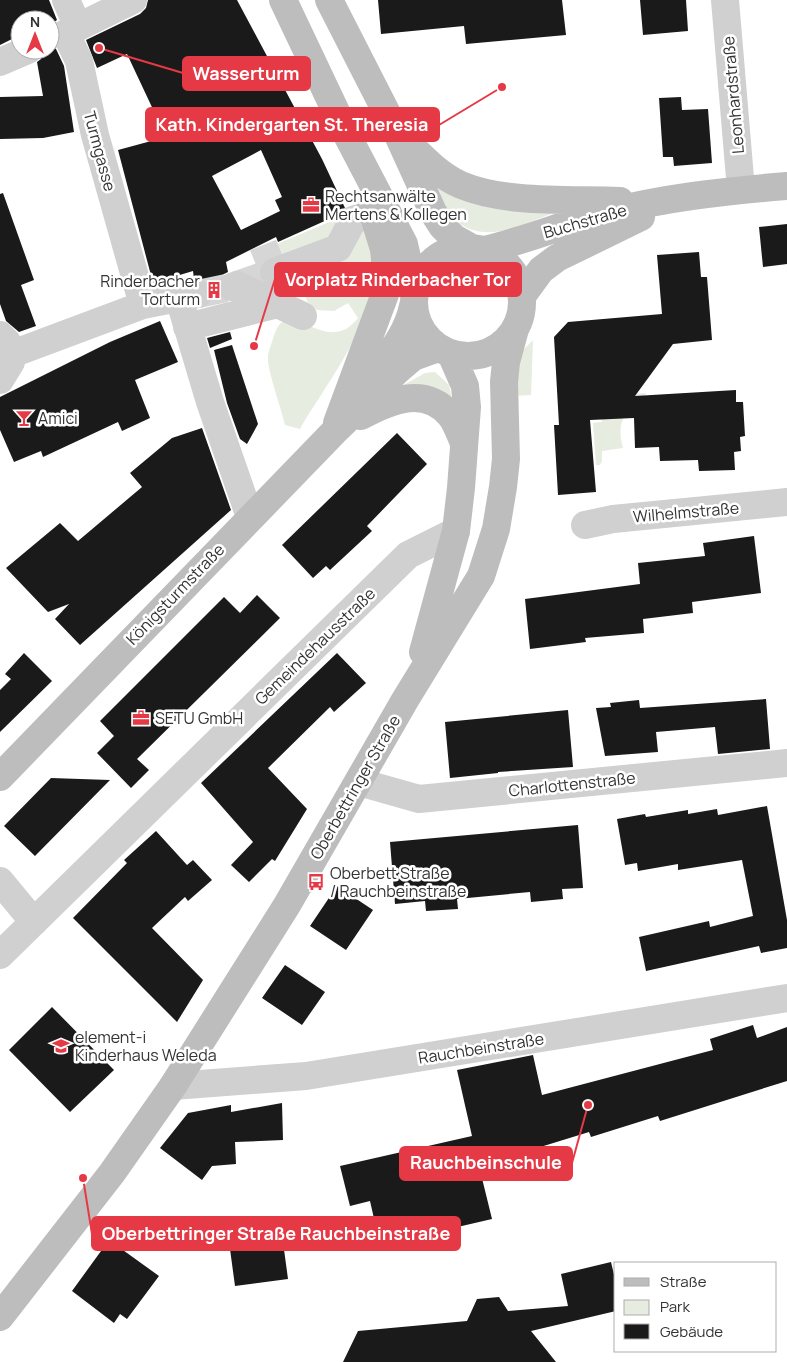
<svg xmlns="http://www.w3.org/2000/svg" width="787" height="1362" font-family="Manrope,sans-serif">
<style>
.green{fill:#e6ecdf}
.building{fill:#1a1a1a;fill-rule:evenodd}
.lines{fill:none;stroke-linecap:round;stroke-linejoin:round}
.street-tunnel{stroke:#d6d6d6;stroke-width:28;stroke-dasharray:28 14;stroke-linecap:butt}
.street{stroke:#d0d0d0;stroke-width:28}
.secondary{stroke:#bdbdbd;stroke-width:28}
.labels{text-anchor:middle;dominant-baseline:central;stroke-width:5;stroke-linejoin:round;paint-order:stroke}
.street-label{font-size:16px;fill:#333;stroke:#fff}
.poi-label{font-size:16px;fill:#333;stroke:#fff;text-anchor:start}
.leader{fill:none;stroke:#e63946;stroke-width:2}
.callout-dot{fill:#e63946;stroke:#fff;stroke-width:2}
.callout{fill:#e63946;stroke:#e63946;stroke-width:2}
.callout-label{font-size:18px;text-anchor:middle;font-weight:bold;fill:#fff}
</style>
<rect width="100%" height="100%" fill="#fff"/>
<path class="green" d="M429 184 554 213C519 225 484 248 450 216 442 208 436 194 429 184Z
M346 215 336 243 285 263 277 244Z
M365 221C369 236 374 252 376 267 381 313 323 389 300 429L285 425C282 411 267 369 268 358 268 352 271 345 273 339 286 288 325 361 358 318L348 303 334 311 317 310 307 301 303 286 305 272Z
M533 340 531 395 513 396 520 353Z
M435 372 449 385 452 399 400 387 425 373Z
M647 393C627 411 615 419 623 448L602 451V461L600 465H596L593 423 602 422 600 396Z"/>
<path class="building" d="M0 0H49L57 20 50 25V20H20V35L0 45Z
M148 0H237L322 159 345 208 338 215 278 242 276 237 226 262 228 272 220 276 216 284V292L225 301 209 305 213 299V290L210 284 203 279H194L193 271 153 283 118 150 166 137 127 54 97 68 86 40 140 14 146 8ZM261 150 282 197 275 200 280 211 241 230 212 176Z
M378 0H562L566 35 466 44 464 26 381 34Z
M640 0H686L688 31 643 35Z
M50 44 56 49 64 66 74 132 43 138 0 139V97L43 96 37 62 41 59 43 50H50Z
M681 97 682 110 708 109 712 163 674 166 673 157H663L659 98Z
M3 193 34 280 21 285 36 326 19 332 6 321 0 304V194Z
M787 224V264L763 267 759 227Z
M699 252 701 277H707L712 340 673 344 635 396 736 390V402H743L745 436 740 437 741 451 734 452 735 470 699 471 698 460 660 461 659 447 635 448 634 418 590 420 596 492 558 495 554 425H559L554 337 568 322 662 314 657 255Z
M160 321 178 362 135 380 150 418 122 431 118 422 43 457 41 451 14 462 0 430V397L110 342Z
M230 332 232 339 210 348 207 338Z
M232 345 258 424 247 444 240 439 227 403 214 350Z
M202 428 231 510 80 645 55 619 69 604 48 612 6 568 60 523 78 541 142 487 130 473 172 438Z
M397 433 427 464 367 526 372 531 330 570 326 566 313 578 282 545Z
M754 536 761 593 692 602 693 613 643 619 644 633 585 638 586 642 530 649 525 599 640 584 638 563 705 556 703 543Z
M257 595 280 618 137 759 149 770 131 788 97 753 114 736 100 721 224 597 240 613Z
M24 653 52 681 0 732V690L11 679 5 674Z
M337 653 366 683 334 712 330 707 268 768 307 809 275 861 272 859 249 882 231 865 253 842 201 783Z
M766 699 770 749 718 754 715 727 656 732 658 752 605 756 596 708 611 707 610 703 639 700 640 708Z
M568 710 573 767 498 772V773L450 778 445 722Z
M51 778 110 780 35 856 4 826Z
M767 806 787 920V948L761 953 759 946 646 971 639 937 709 921 710 927 753 916 742 860 678 870V864L638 871 637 863 625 865 617 819 645 814 646 817 688 810V814L717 809 718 815Z
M578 825 583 888 562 889 563 899 531 902 530 892 457 899 458 909 426 911 425 901 395 904 390 842Z
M156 831 187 865 193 860 212 880 188 901 185 897 152 928 203 980 177 1022 73 918 127 863 124 860Z
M337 886 373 910 346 950 310 926Z
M285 965 325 992 302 1025 262 998Z
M52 1007 114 1070 70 1112 9 1050Z
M753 1025 757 1038 787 1027V1081L660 1121 658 1116 591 1137 589 1132 479 1166 492 1219 380 1245 370 1201 350 1206 340 1166 472 1136 457 1070 533 1055 542 1095 713 1050 710 1039Z
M282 1103 283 1140 235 1142 236 1164 212 1166 202 1180 160 1148 188 1113 231 1105V1112Z
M109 1240 159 1276 127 1319 120 1314 114 1323 72 1291Z
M283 1242 288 1279 235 1286 230 1249Z
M611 1262 616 1283V1311L531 1331 556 1362H343L358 1331 467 1321 477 1299 499 1297 508 1311 568 1306 561 1274Z"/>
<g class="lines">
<path class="street-tunnel" d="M237 285 274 272 263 245
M198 294 231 287"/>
<path class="street" d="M66 0 75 20 68 38 79 61 95 135 143 305
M725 0 741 190
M62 35 133 0
M0 62 28 50
M274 272 338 248 353 220 364 216
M231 287 237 285 303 316
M179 298 210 402 250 517
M187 327 278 304
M0 335 7 342 12 354
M12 354 143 305 198 294
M0 380 11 362 12 354
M585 525 613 519 787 502
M359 782 419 799 787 763
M0 881 34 922
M0 955 408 555 456 531
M173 1086 306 1076 787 998"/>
<path class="secondary" d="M283 0 347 135 404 244 414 289
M329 0 397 133 433 212 442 226 454 238 470 247
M407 142C423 158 440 176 461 185 507 204 571 199 620 201
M414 302a54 54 0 1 1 108 0a54 54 0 1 1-108 0Z
M484 250C524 241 562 225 601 214 661 198 725 191 787 186
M522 296 541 270 557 258 641 217
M371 380C388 356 407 335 413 306
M361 416C389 401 424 385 450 415 456 422 460 434 464 443
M337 423 385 294 386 269 384 249 371 207
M423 652 456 531 461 488 467 407 465 386 451 354
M0 777 334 432 399 369 413 357 438 348
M0 1317 112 1173 173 1086 287 905 405 700 481 576 496 529 503 487 506 459 504 382 506 362 515 329"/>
</g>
<defs>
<g id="office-bare" transform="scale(1.35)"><path d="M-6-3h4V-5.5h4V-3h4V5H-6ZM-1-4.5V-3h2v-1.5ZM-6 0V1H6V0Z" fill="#e63946" stroke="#fff" stroke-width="2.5" paint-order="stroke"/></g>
<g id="building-bare" transform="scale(1.35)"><path d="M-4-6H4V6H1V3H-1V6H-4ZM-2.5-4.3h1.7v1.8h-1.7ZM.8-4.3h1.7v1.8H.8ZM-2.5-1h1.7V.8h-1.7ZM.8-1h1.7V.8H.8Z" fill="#e63946" stroke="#fff" stroke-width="2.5" paint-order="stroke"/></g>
<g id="bar-bare" transform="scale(1.35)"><path d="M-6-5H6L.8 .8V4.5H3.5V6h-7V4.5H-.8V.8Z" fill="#e63946" stroke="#fff" stroke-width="2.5" paint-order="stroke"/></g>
<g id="bus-bare" transform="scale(1.35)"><path d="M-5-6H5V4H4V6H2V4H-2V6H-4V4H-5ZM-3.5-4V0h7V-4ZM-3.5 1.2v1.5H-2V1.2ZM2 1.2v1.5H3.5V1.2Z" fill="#e63946" stroke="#fff" stroke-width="2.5" paint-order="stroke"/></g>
<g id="school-bare" transform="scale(1.35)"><path d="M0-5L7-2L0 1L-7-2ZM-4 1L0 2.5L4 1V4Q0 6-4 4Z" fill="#e63946" stroke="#fff" stroke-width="2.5" paint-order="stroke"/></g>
</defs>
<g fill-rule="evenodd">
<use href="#office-bare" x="311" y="205"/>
<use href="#building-bare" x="214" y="290"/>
<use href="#bar-bare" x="24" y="418"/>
<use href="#office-bare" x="141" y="718"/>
<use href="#bus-bare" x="316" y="882"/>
<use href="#school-bare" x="61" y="1046"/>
</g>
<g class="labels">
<g class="street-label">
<text transform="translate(733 95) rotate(-95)">Leonhardstraße</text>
<text transform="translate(100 151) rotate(75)">Turmgasse</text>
<text transform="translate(585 221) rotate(-16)">Buchstraße</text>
<text transform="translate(686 512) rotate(-5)">Wilhelmstraße</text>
<text transform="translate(175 594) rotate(-46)">Königsturmstraße</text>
<text transform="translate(315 646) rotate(-44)">Gemeindehausstraße</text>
<text transform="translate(572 784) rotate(-6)">Charlottenstraße</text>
<text transform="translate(355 787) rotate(-60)">Oberbettringer Straße</text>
<text transform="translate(481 1048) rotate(-9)">Rauchbeinstraße</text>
</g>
<g class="poi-label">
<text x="325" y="196">Rechtsanwälte<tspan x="325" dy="18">Mertens &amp; Kollegen</tspan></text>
<text x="200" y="281" text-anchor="end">Rinderbacher<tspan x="200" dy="18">Torturm</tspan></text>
<text x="38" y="418">Amici</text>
<text x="155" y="718">SETU GmbH</text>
<text x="330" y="873">Oberbett Straße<tspan x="330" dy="18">/ Rauchbeinstraße</tspan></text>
<text x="75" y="1037">element-i<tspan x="75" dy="18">Kinderhaus Weleda</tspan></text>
</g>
</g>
<path class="leader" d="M99 48L183 73M502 87L439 125M254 346L275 279M588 1105L572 1163M83 1178L92 1234"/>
<g class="callout-dot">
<circle cx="99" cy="48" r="5"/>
<circle cx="502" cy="87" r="5"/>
<circle cx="254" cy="346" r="5"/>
<circle cx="588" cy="1105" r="5"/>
<circle cx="83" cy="1178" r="5"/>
</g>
<g class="callout">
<rect x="183" y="57" width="127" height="33" rx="5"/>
<rect x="146" y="108" width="293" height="33" rx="5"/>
<rect x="275" y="263" width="246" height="33" rx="5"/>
<rect x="400" y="1147" width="172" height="33" rx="5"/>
<rect x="92" y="1217" width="368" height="33" rx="5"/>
</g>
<g class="callout-label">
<text x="246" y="80">Wasserturm</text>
<text x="292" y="131">Kath. Kindergarten St. Theresia</text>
<text x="398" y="286">Vorplatz Rinderbacher Tor</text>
<text x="486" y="1169">Rauchbeinschule</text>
<text x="276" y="1240">Oberbettringer Straße Rauchbeinstraße</text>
</g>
<rect x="614" y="1262" width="162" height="90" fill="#ffffff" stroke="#adadad"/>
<rect x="624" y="1278" width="25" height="8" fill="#bdbdbd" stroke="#adadad"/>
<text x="660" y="1287" font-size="15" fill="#333333">Straße</text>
<rect x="624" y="1300" width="25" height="15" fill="#e6ecdf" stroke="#adadad"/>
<text x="660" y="1312" font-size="15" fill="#333333">Park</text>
<rect x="624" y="1324" width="25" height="15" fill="#1a1a1a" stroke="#adadad"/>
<text x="660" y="1337" font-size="15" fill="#333333">Gebäude</text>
<g transform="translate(35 35)"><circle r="24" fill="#ffffff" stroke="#adadad"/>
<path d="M0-4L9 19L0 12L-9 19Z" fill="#e63946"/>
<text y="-8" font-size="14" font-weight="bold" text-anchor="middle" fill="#333333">N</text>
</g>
</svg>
